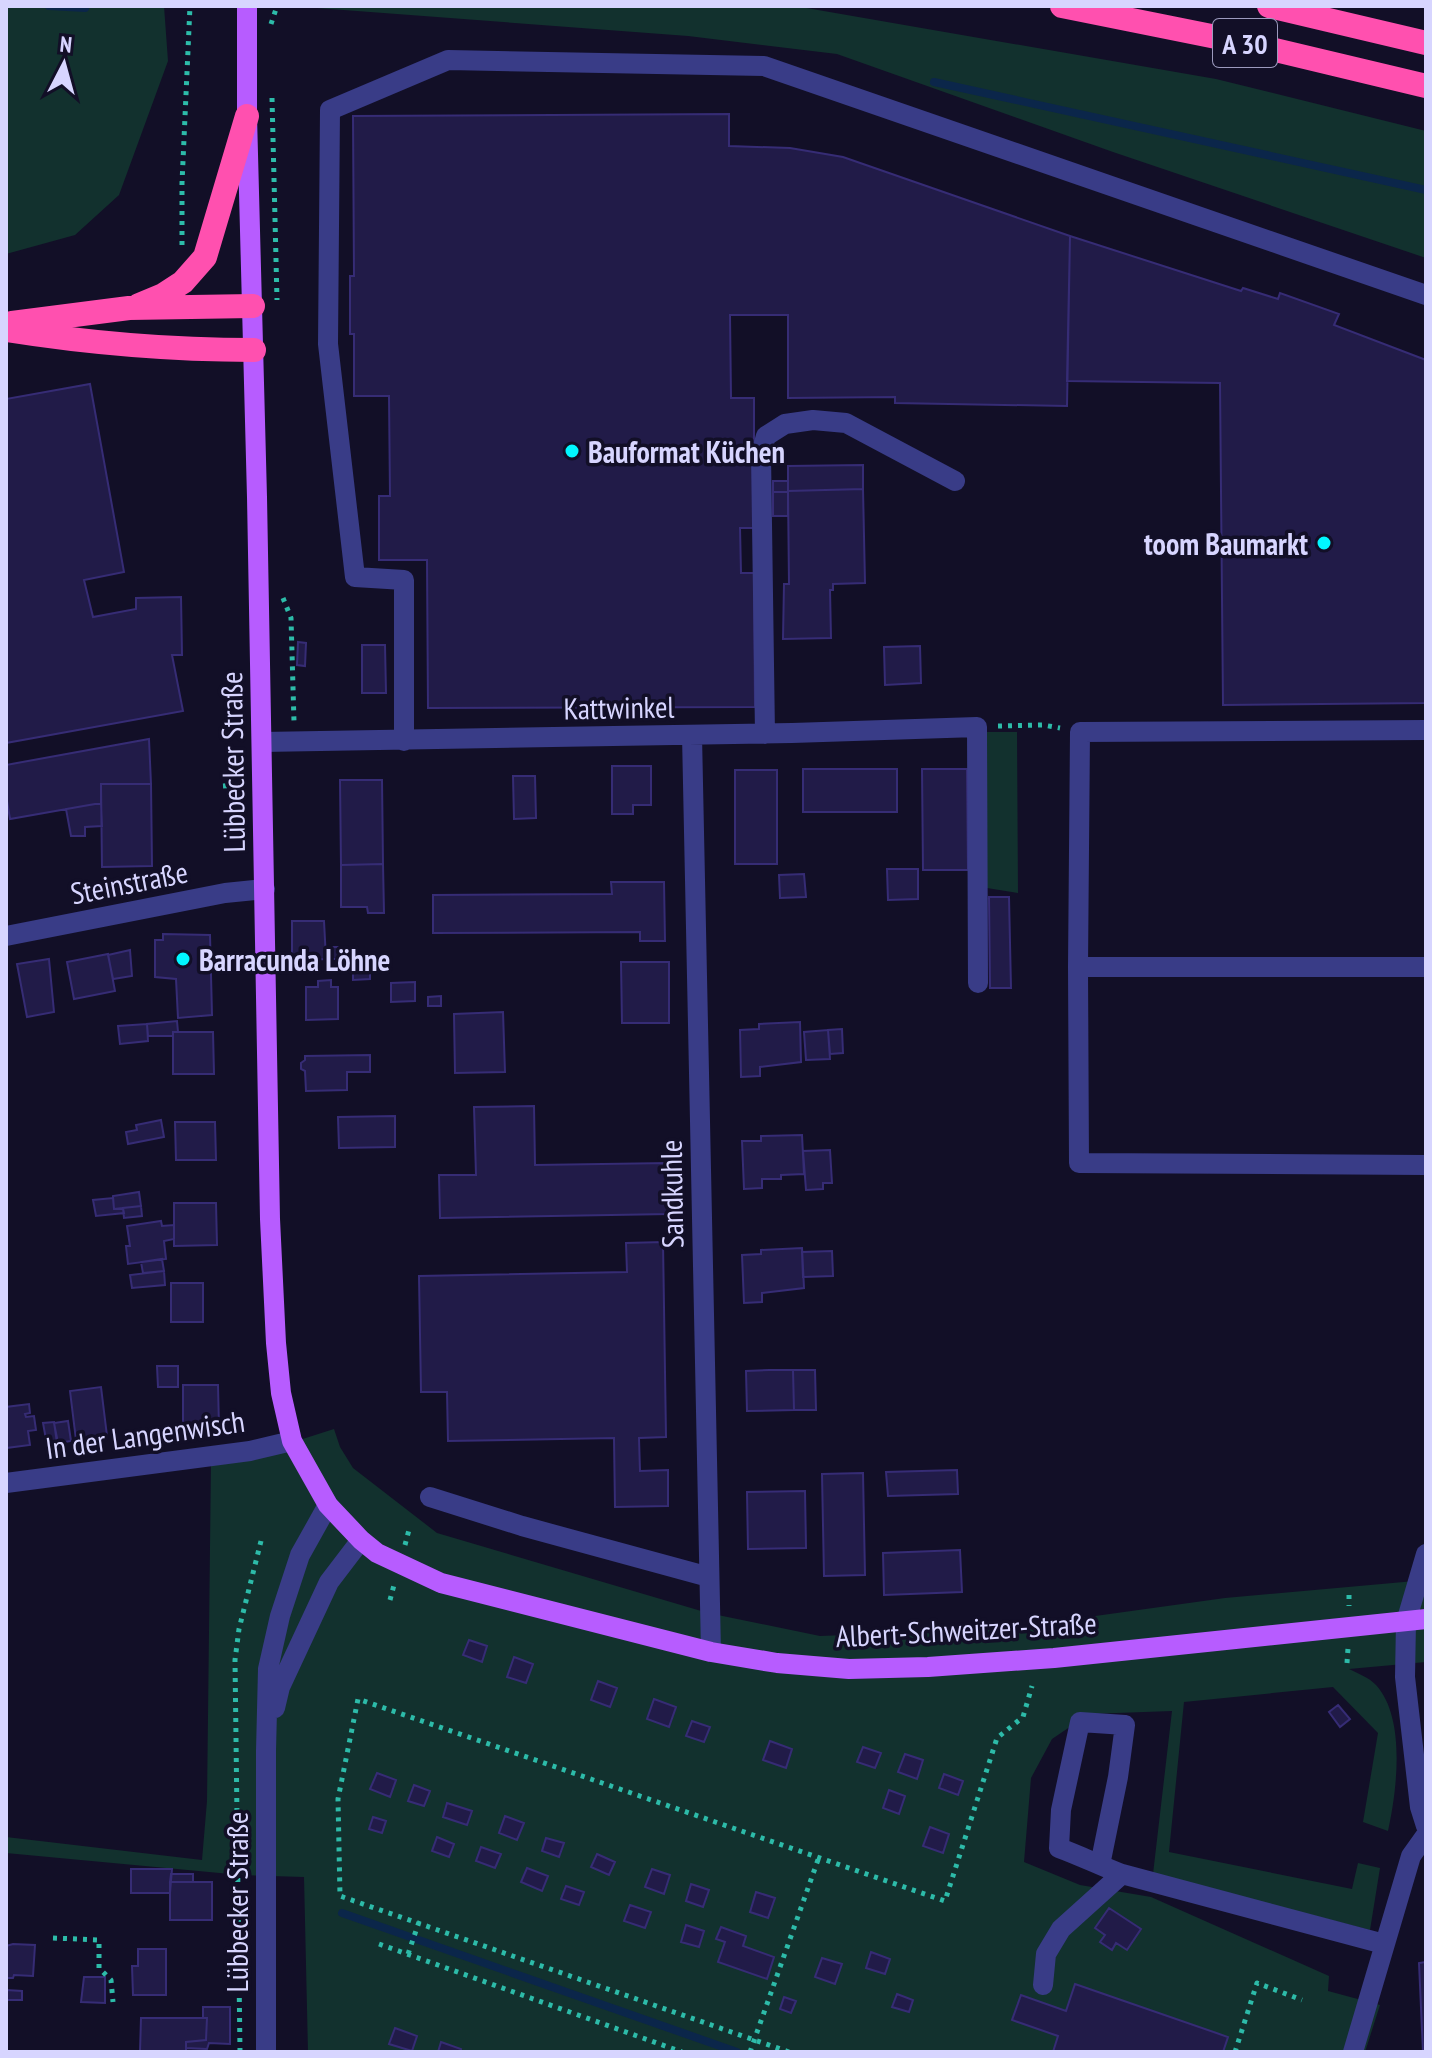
<svg xmlns="http://www.w3.org/2000/svg" width="1432" height="2058" font-family="'PT Sans Narrow',sans-serif">
<style>
.green{fill:#12312e}
.lines{fill:none;stroke-linecap:round;stroke-linejoin:round}
.stream{stroke:#0b264a;stroke-width:8}
.building{fill:#211b48;stroke:#362c75;stroke-width:2}
.path{stroke:#2dbba9;stroke-width:5;stroke-dasharray:4 6;stroke-linecap:butt}
.minor{stroke:#393c87;stroke-width:20}
.major{stroke:#b75cff;stroke-width:20}
.highway{stroke:#ff50af;stroke-width:24}
.poi-dot{fill:#01f6ff;stroke:#120f27;stroke-width:3}
.labels{text-anchor:middle;dominant-baseline:central;stroke-width:7;stroke-linejoin:round;paint-order:stroke}
.shield{fill:#120f27;stroke:#9c9abe;stroke-width:2}
.shield-label{font-size:28px;font-weight:bold;fill:#d7d5ff}
.poi-label{font-size:30px;font-weight:bold;fill:#d7d5ff;stroke:#120f27;text-anchor:start}
.street-label{font-size:30px;fill:#d7d5ff;stroke:#120f27}
</style>
<rect width="100%" height="100%" fill="#120f27"/>
<path class="green" d="M6 6H164L168 61 119 195 75 235 6 254Z
M318 6H795L1216 79 1426 131V258L1113 152 837 54 688 36 317 8Z
M987 732H1017L1018 893 987 888Z
M334 1429 340 1447 353 1468 437 1533 708 1613 820 1636 1002 1629 1225 1598 1426 1580V1662L1349 1669C1359 1674 1368 1677 1376 1685 1406 1718 1397 1790 1388 1831L1363 1822 1378 1733 1333 1687 1184 1702 1169 1852 1352 1889 1358 1863 1380 1868 1370 1930 1153 1874 1172 1711 1089 1714 1052 1739 1031 1778 1024 1862 1080 1885 1151 1897 1329 1976 1328 1991 1380 2005 1365 2052H308L304 1877 241 1875 6 1853V1837L202 1860 207 1801 211 1462 246 1457Z"/>
<g class="lines">
<path class="stream" d="M49 6 85 8
M934 82 1426 190
M342 1913 737 2052"/>
</g>
<path class="building" d="M729 114V146L790 148 843 157 1070 236 1067 406 895 403V397L788 398V315H730L731 398H754V528H740L741 573H754L755 707 428 708 427 560H379V496H390L389 396H354V334H350V276H354L353 116Z
M1070 236 1241 291 1243 288 1278 299 1280 293 1339 314 1334 325 1426 360V703L1223 705 1220 383 1067 381Z
M90 384 124 572 84 580 93 617 136 609V598L181 597 182 655H172L183 711 6 743V399Z
M863 465V489L788 491V466Z
M773 481H788V492H773Z
M863 489 865 583 833 584V590H830L831 638 783 639 784 584H789L788 491Z
M773 492H788V516H773Z
M298 642 306 643 305 666 297 665Z
M362 645H385L386 693H362Z
M920 646 921 683 885 685 884 647Z
M149 739 151 784H101V803L10 819 6 795V765Z
M612 766H651V805H633V814H612Z
M803 769H897V812H803Z
M922 769H967L968 870H923Z
M735 770H777V864H735Z
M513 776H535L536 818 514 819Z
M340 780H382L383 864 341 865Z
M101 784H151L152 866 102 867Z
M101 803 102 826 85 827V836H71L66 809Z
M383 864 384 913H368L367 907H341V865Z
M887 869H918V899L888 900Z
M804 874 806 897 780 898 779 875Z
M611 882H664L665 941H640V932L433 933V895L612 894Z
M989 897H1009L1011 988H990Z
M292 921H324L326 959 292 961Z
M163 934 210 935 212 1015 178 1018 176 979 155 977V940H163Z
M325 947H341V959H326Z
M130 950 132 976 113 979 108 955Z
M108 954 115 991 74 999 67 962Z
M49 959 54 1012 27 1017 17 964Z
M621 962H669V1023H622Z
M353 971H370V979L353 980Z
M331 980V987H338V1019L306 1020V987H318V981Z
M415 982V1001L391 1002V983Z
M441 996V1006H428V997Z
M503 1012 505 1072 455 1073 454 1014Z
M177 1021 178 1032H173V1036H148L147 1024Z
M800 1022 801 1062 760 1067V1076L741 1077 740 1030 759 1029V1024Z
M147 1024 148 1041 120 1044 118 1026Z
M842 1029 843 1053 830 1054 828 1030Z
M828 1030 830 1059 806 1060 804 1032Z
M173 1032H213L214 1074H173Z
M370 1055V1072H347V1090L306 1091 305 1071 301 1069V1063L305 1060V1056Z
M534 1106 535 1165 669 1163V1214L440 1218 439 1175H476L474 1107Z
M395 1116V1147L339 1148 338 1117Z
M161 1120 164 1137 128 1144 126 1132 137 1130 136 1125Z
M175 1122H215L216 1160H176Z
M802 1135 804 1174 781 1175V1179H762V1188L744 1189 742 1141H761V1136Z
M830 1150 832 1183H823V1189L806 1190 803 1151Z
M139 1192 141 1206 114 1209 113 1196Z
M113 1198 114 1209 123 1208 124 1213 96 1216 93 1200Z
M174 1203H216L217 1245 174 1246Z
M141 1206 142 1216 124 1218 123 1208Z
M161 1221 162 1226 174 1225V1239L164 1241 166 1259 128 1264 126 1246H130L127 1226Z
M663 1242 666 1437 639 1438 640 1471 668 1470V1506L615 1507 614 1438 448 1441 447 1392H421L419 1276 627 1272 626 1243Z
M802 1248 804 1288 762 1293V1302L744 1303 742 1255 761 1254V1250Z
M832 1251 833 1276 803 1277 802 1252Z
M162 1259 164 1271 143 1273 141 1262Z
M164 1271 165 1285 132 1288 130 1275Z
M171 1283H203V1322H171Z
M157 1366H178V1387H158Z
M769 1370H793L794 1410 747 1411 746 1371Z
M793 1370H815L816 1410H794Z
M183 1385H218L219 1427H183Z
M101 1387 107 1436 76 1440 70 1391Z
M29 1404 30 1413 25 1414 26 1417 34 1416 36 1430 28 1431 30 1445 6 1448V1407Z
M68 1421 71 1441 58 1443 54 1423Z
M54 1422 57 1443 47 1445 43 1423Z
M957 1470 958 1494 888 1496 886 1472Z
M863 1473 865 1575 824 1576 822 1474Z
M805 1491 806 1548 748 1549 747 1492Z
M960 1550 962 1592 884 1595 883 1553Z
M469 1640 487 1646 482 1662 463 1655Z
M514 1657 533 1664 526 1683 507 1677Z
M598 1681 617 1688 610 1707 591 1700Z
M654 1699 676 1707 669 1727 647 1719Z
M1338 1705 1350 1719 1340 1727 1329 1712Z
M692 1721 710 1727 704 1742 686 1736Z
M770 1741 792 1749 786 1768 763 1760Z
M863 1747 881 1753 875 1768 857 1762Z
M905 1754 923 1760 917 1779 898 1772Z
M377 1773 396 1780 390 1797 370 1789Z
M944 1774 963 1781 958 1795 939 1788Z
M414 1785 430 1791 424 1806 408 1801Z
M889 1790 905 1796 899 1814 883 1808Z
M447 1803 472 1811 467 1825 443 1817Z
M505 1816 524 1823 517 1840 499 1833Z
M373 1817 386 1821 382 1833 369 1829Z
M930 1827 949 1834 943 1853 923 1846Z
M437 1837 454 1844 449 1857 432 1851Z
M546 1838 564 1843 559 1857 542 1851Z
M481 1847 501 1854 495 1868 476 1861Z
M597 1854 615 1862 609 1875 591 1867Z
M527 1868 548 1876 542 1891 521 1882Z
M131 1869H172L170 1893H131Z
M652 1869 670 1875 664 1894 645 1887Z
M171 1874H193V1882H170Z
M170 1882H212V1920H170Z
M691 1884 709 1890 703 1907 686 1901Z
M566 1886 584 1892 579 1905 561 1899Z
M756 1892 775 1898 768 1918 750 1912Z
M630 1905 651 1912 645 1928 624 1921Z
M1109 1908 1141 1929 1127 1950 1116 1943 1112 1950 1100 1942 1105 1935 1095 1928Z
M686 1925 704 1931 699 1947 681 1942Z
M721 1927 746 1936 743 1946 774 1957 767 1979 718 1962 725 1942 716 1939Z
M13 1944 35 1945 33 1976 14 1975 13 1978H6V1946Z
M138 1949H166V1995H133L132 1966H138Z
M871 1952 890 1959 885 1974 866 1968Z
M822 1958 842 1964 835 1984 815 1977Z
M1426 1962V2052H1423L1419 1963Z
M84 1977H105V2003L81 2002Z
M1075 1984 1228 2037 1223 2052H1053L1058 2036 1012 2020 1021 1995 1066 2011Z
M6 1990 22 1991V2000H6Z
M897 1994 913 2000 909 2012 892 2007Z
M784 1997 796 2001 791 2013 780 2009Z
M203 2007H230V2044L209 2043 207 2049 186 2048V2042L206 2040 207 2018H203Z
M141 2018H207L206 2040 186 2042V2052H140Z
M395 2028 417 2036 412 2051 389 2044Z
M441 2042 461 2049 460 2052H438Z"/>
<g class="lines">
<path class="path" d="M271 24 277 6
M272 98 277 300
M182 245V183L190 6
M283 598 291 618 294 722
M998 726 1043 725 1060 728
M223 786 242 785
M405 1545 410 1526
M1349 1595V1606
M390 1600 394 1585
M1347 1663 1348 1648
M53 1938 99 1940V1968L111 1980 113 2002
M379 1944 682 2052
M408 1954 419 1922
M240 2052 235 1660 239 1629 262 1537
M750 2052 819 1857
M789 2052 340 1896 338 1799 358 1699 945 1901 997 1738 1023 1717 1032 1686
M1235 2052 1257 1983 1302 2000"/>
<path class="minor" d="M765 734 761 454 766 436 785 424 813 420 846 423 955 481
M692 735 711 1652
M404 741V580L355 577 328 344 330 110 448 60 764 66 1426 295
M262 742 792 733 977 727 978 983
M6 936 225 893 265 889
M1078 967 1080 732 1426 730
M1426 967H1078L1079 1163 1426 1165
M6 1483 250 1451 292 1441
M430 1497 522 1526 709 1577
M1426 1554 1406 1622 1405 1677 1420 1807 1426 1826
M275 1708 280 1687 329 1582 361 1540
M1100 1865 1118 1777 1125 1725 1080 1722 1061 1810 1059 1848C1081 1856 1101 1866 1122 1874
M1043 1985 1046 1954 1061 1929 1122 1874 1384 1944
M266 2052V1751L268 1669 280 1616 300 1555 328 1505
M1353 2052 1411 1856 1426 1835"/>
<path class="major" d="M247 6V116L257 497 270 1219 276 1343 281 1393 292 1441 328 1505 361 1540 377 1553 441 1583 711 1652 777 1663 849 1669 928 1667 1054 1658 1426 1619"/>
<path class="highway" d="M1062 6 1246 43 1426 86
M1269 6 1426 43
M139 305 163 295 183 282 205 257 247 116
M12 323 129 308 253 306
M6 330C88 343 171 350 254 350"/>
</g>
<g class="poi-dot">
<circle cx="572" cy="451" r="8"/>
<circle cx="1324" cy="543" r="8"/>
<circle cx="183" cy="959" r="8"/>
</g>
<g class="labels">
<rect class="shield" x="1213" y="19" width="64" height="48" rx="6"/>
<g class="shield-label">
<text x="1245" y="43">A 30</text>
</g>
<g class="poi-label">
<text x="588" y="451">Bauformat Küchen</text>
<text x="1308" y="543" text-anchor="end">toom Baumarkt</text>
<text x="199" y="959">Barracunda Löhne</text>
</g>
<g class="street-label">
<text transform="translate(619 707) rotate(-1)">Kattwinkel</text>
<text transform="translate(232 762) rotate(-91)">Lübbecker Straße</text>
<text transform="translate(129 882) rotate(-11)">Steinstraße</text>
<text transform="translate(671 1194) rotate(-91)">Sandkuhle</text>
<text transform="translate(145 1434) rotate(-8)">In der Langenwisch</text>
<text transform="translate(966 1629) rotate(-3)">Albert-Schweitzer-Straße</text>
<text transform="translate(236 1902) rotate(-90)">Lübbecker Straße</text>
</g>
</g>
<rect width="1432" height="2058" fill="none" stroke="#d7d5ff" stroke-width="16"/>
<g transform="translate(64 64) rotate(6)" stroke="#120f27" stroke-width="6" paint-order="stroke">
<path d="M0-6L14 30L0 20L-14 30Z" fill="#d7d5ff"/>
<text y="-12" font-size="22" font-weight="bold" text-anchor="middle" fill="#d7d5ff">N</text>
</g>
</svg>
